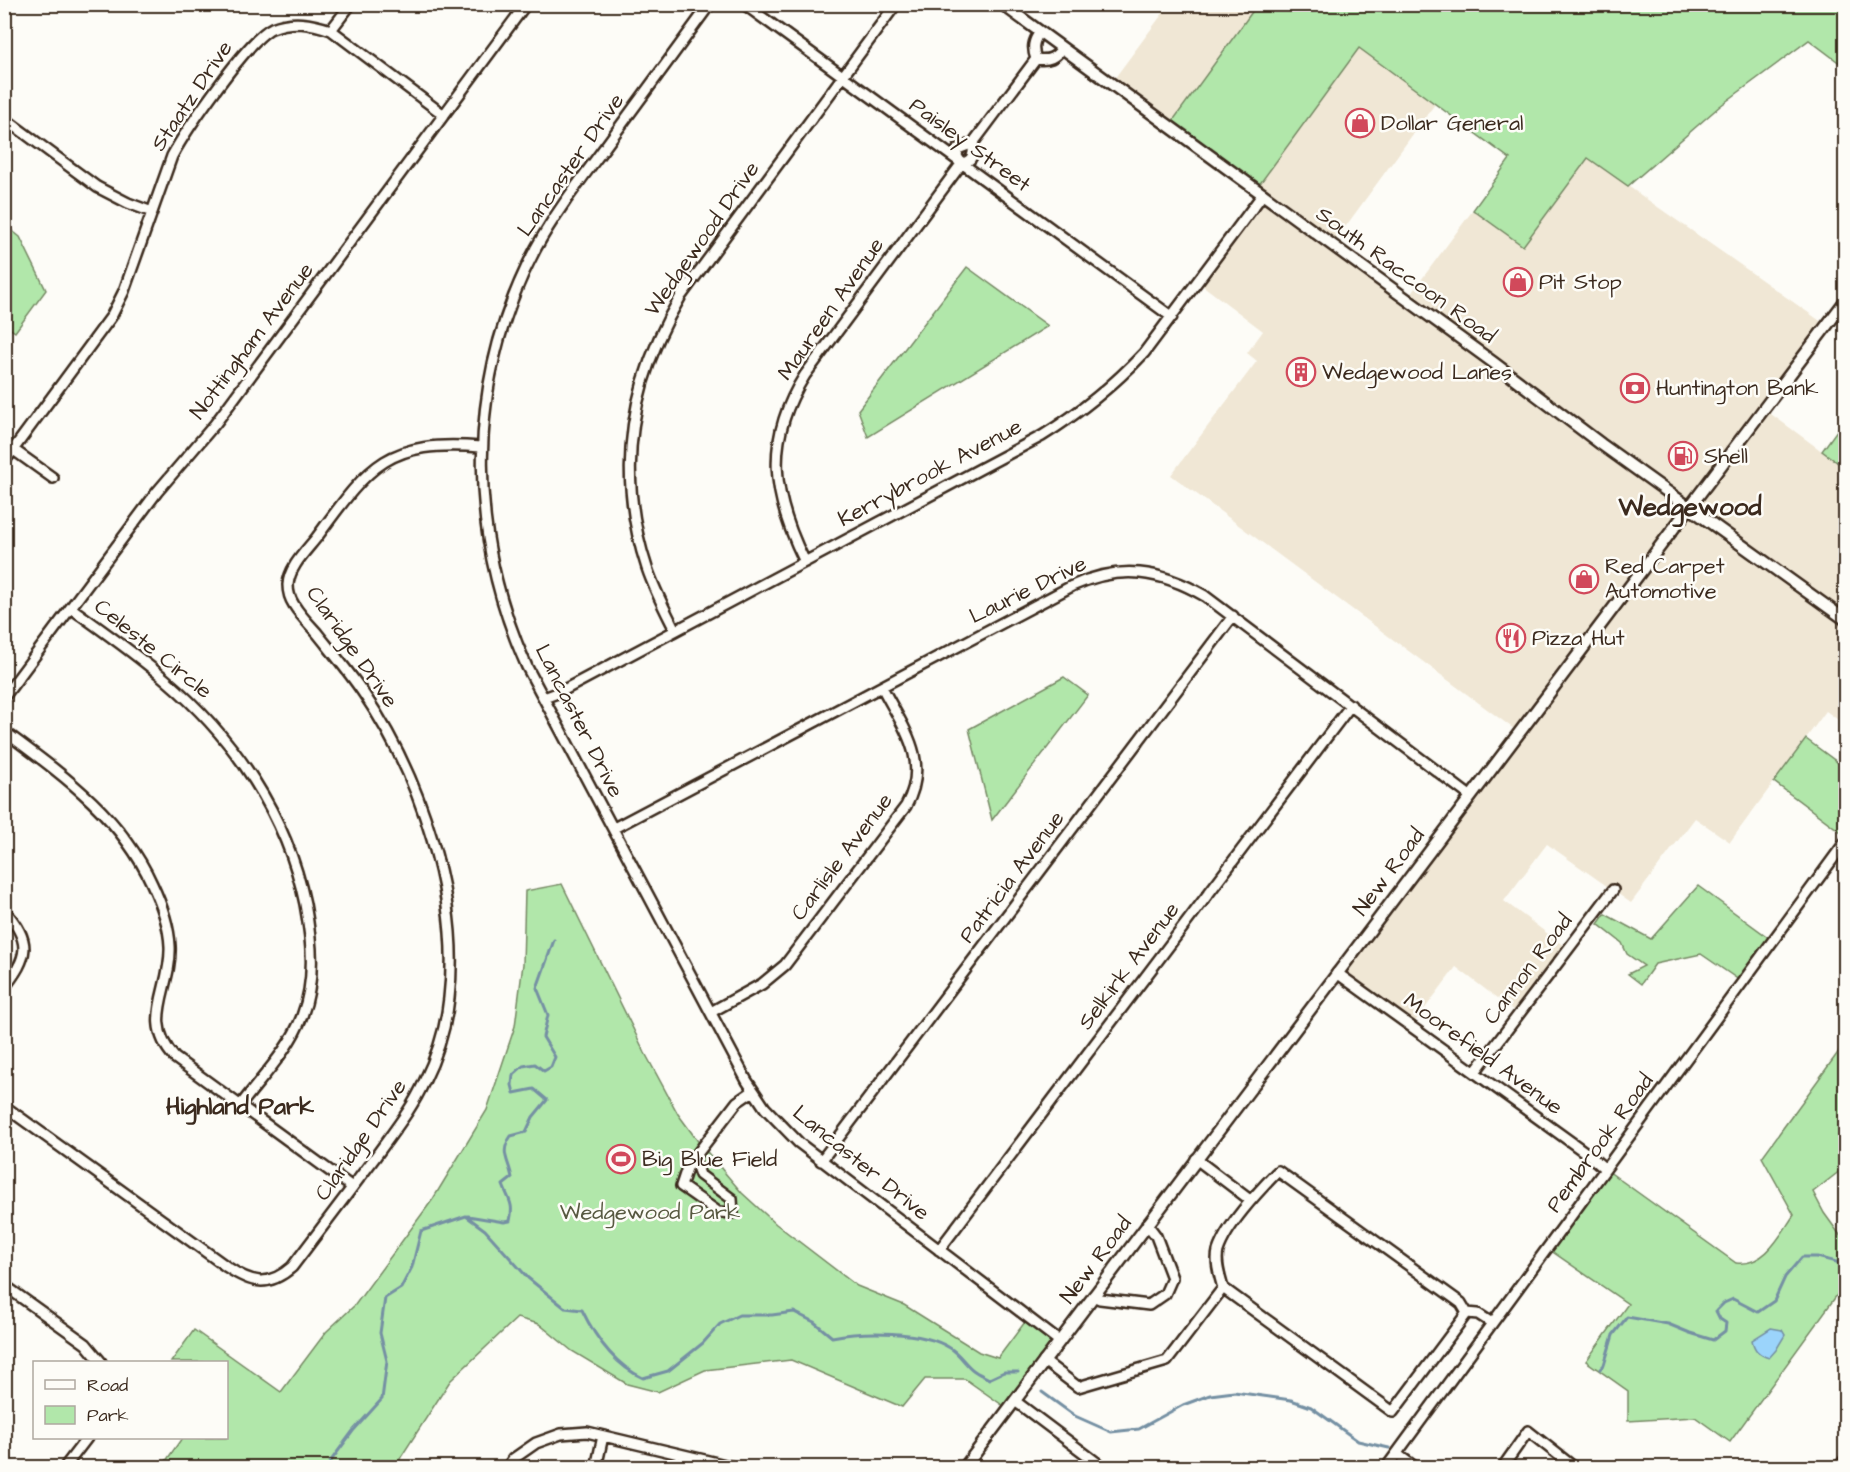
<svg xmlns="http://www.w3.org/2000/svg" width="1850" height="1472" font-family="'Architects Daughter',sans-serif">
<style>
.built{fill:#f0e7d5}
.green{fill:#b1e7aa;stroke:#768864;stroke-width:1.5}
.water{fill:#9bd4fb;stroke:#7590a3;stroke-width:1.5}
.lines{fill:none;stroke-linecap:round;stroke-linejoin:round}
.stream{stroke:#7590a3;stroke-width:3}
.minor-casing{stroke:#3b2a1e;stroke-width:14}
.tertiary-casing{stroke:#3b2a1e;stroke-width:15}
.minor{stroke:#fdfcf7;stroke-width:9}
.tertiary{stroke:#fdfcf7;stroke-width:10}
.labels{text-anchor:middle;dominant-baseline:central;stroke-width:5;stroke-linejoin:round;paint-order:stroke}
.street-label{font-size:22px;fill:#3b2a1e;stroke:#fdfcf7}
.poi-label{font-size:22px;fill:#3b2a1e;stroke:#fdfcf7;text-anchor:start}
.park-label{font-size:22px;fill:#585941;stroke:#fdfcf7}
.neighbourhood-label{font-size:24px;font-weight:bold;fill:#3b2a1e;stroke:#fdfcf7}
.quarter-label{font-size:26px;font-weight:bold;fill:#3b2a1e;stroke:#fdfcf7}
</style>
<rect width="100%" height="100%" fill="#fdfcf7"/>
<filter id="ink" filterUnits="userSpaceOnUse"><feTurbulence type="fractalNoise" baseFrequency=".0167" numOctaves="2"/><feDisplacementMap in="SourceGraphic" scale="12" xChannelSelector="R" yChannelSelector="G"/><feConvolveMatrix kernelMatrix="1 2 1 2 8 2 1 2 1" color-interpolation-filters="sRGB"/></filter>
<g filter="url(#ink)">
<path class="built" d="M1169 5H1257L1169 126 1111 83Z
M1359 48 1435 104 1332 245 1407 299 1473 210 1523 246 1588 158 1826 325 1764 409 1845 468V725L1826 711 1730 842 1695 818 1631 903 1547 844 1504 901 1568 949 1518 1014 1456 967 1411 1027 1337 973 1518 732 1171 475 1257 361 1247 353 1263 331 1198 282 1262 195 1256 189Z"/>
<path class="green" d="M1257 5H1845V67L1809 40 1720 106 1628 186 1588 158 1523 246 1473 210 1510 159 1359 48 1256 189 1169 126Z
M5 225 20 237 46 290 15 332 5 325Z
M967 267 1048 326 868 437 858 410Z
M1845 419V468L1822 451Z
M1064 677 1088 695 992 820 969 729Z
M1806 739 1845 768V835L1774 782Z
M562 884 645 1053 678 1114 697 1140 742 1193 776 1224 857 1286 904 1305 979 1352 998 1358 1028 1318 1059 1341 1008 1409 965 1379H925L902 1407 791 1360 705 1370 658 1392 627 1384 572 1351 539 1324 517 1318 450 1381 401 1457 397 1467 161 1468 182 1438H226V1362H171L194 1330 281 1392 326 1332 355 1305 433 1199 487 1110 515 1026 523 964 525 891Z
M1698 886 1769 938 1739 980 1701 954 1655 964 1641 984 1628 974 1644 966 1627 954 1622 943 1598 924 1605 914 1651 939Z
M1845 1043V1167L1813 1192 1824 1213 1845 1242V1284L1730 1442 1695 1417 1628 1421V1391L1586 1361 1628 1304 1547 1248 1605 1169 1736 1263C1765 1267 1780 1235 1794 1215L1762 1157Z"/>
<path class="water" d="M1771 1328 1782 1330 1785 1335 1776 1350 1769 1358C1759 1355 1754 1350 1752 1340Z"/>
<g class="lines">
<path class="stream" d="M468 1216 504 1222 510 1221C514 1203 509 1201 503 1185L512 1178C509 1160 499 1153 511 1136L526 1132 533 1117 547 1100 534 1089 514 1093 512 1085 513 1075 523 1066 535 1064 544 1071 551 1067 555 1057 543 1037 548 1015 537 988 554 940
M1600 1369 1604 1365 1613 1335 1627 1317 1668 1324 1690 1333 1713 1340 1725 1331 1726 1323 1720 1319 1716 1311 1724 1303 1733 1299 1758 1312 1774 1301 1785 1277 1802 1257H1817L1840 1263 1846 1259
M1042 1392 1075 1416 1111 1432 1139 1429 1183 1405 1210 1395 1234 1392 1291 1400 1311 1407 1358 1441 1389 1448
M222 1468H227
M330 1468V1462L353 1431 382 1399 387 1361 380 1333 385 1298 401 1288 412 1267 421 1231 466 1216 485 1230 528 1278 565 1308 582 1310C595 1337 615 1365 643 1378L668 1371 703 1343 720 1324 739 1315H772L794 1312 814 1322 832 1337C863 1331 922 1330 950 1348 959 1353 965 1364 973 1370 978 1374 984 1376 989 1379L1004 1372H1018"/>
<g class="minor-casing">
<path id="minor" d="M710 4C676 51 642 97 608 143 583 177 557 210 536 248 466 379 466 532 527 667L747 1081 765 1108 799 1143 1059 1341
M744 4 1172 317
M331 30 351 4
M1036 59C1049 61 1055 58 1062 48
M4 118 97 187 128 203 152 212
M960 161 957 156 958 149 973 143
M962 163C973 161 974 154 973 143L1036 59C1032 48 1033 41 1040 32
M4 443 53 478
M4 462 111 317 124 291 172 156C186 130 248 39 272 28 292 20 311 23 331 30L444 115
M805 562C772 496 764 440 805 375L962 163
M71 608C103 631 136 654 166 680 234 738 287 815 305 904 312 942 316 979 302 1016 290 1049 261 1078 240 1106
M675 630C665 610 654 589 647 568 615 472 630 382 681 296L896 4
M4 697 157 492 215 424 526 4
M544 698 560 692 1042 436C1081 412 1113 386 1144 353L1263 194
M4 731C63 775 121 816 152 884 161 903 169 924 170 946 172 989 140 1020 175 1058L352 1187
M614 828 1072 586C1120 564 1160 570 1205 596L1470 796
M4 910C33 942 28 957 4 988
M1337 973 1589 1155 1605 1169
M711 1012 762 984 785 965 906 806C931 760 903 728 882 687
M1475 1072 1613 890
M4 1106 227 1267C251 1283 268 1288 292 1267 320 1230 348 1193 376 1156 393 1132 412 1109 424 1082 437 1056 446 1027 449 998 461 898 420 776 364 694 350 673 333 653 317 633 309 624 300 615 294 605 290 599 288 592 288 585 289 567 306 551 317 537 369 466 387 439 481 447
M694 1158 700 1175 732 1199 733 1213 718 1212 681 1186 687 1168Z
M694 1158 737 1102 753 1091
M1196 1159 1250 1200
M821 1161 1233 616
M939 1250 1351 705
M4 1285 86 1344 101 1362
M1093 1296 1100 1299 1149 1305 1165 1294 1172 1278 1156 1236 1147 1224
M1467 1313 1478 1314 1492 1323
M1044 1361 1078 1387 1167 1361 1223 1288C1220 1277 1215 1263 1218 1251 1227 1224 1259 1191 1278 1171L1461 1303 1467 1313 1393 1412 1223 1288
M1015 1401 1104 1468
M1397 1454 1416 1468
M64 1468 87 1438
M507 1468 513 1459 536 1443 561 1434 587 1432 738 1468
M596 1468 603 1436
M1386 1468 1846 841
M1502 1468 1528 1431 1575 1468"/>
</g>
<g class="tertiary-casing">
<path id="tertiary" d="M1002 4 1494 363 1601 444 1846 620
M964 1468 1846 300
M1839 1468 1846 1459"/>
</g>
<use href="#minor" class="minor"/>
<use href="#tertiary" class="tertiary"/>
</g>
</g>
<defs>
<g id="shop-ring" transform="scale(1.5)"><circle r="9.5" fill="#fdfcf7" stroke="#d1495b" stroke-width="1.5"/><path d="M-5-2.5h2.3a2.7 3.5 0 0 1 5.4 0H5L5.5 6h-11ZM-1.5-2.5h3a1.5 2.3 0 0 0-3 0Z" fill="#d1495b"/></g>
<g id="building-ring" transform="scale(1.5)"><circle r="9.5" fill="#fdfcf7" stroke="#d1495b" stroke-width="1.5"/><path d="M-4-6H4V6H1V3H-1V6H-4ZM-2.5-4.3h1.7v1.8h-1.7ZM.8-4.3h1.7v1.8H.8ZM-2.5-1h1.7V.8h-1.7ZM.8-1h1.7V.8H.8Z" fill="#d1495b"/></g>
<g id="bank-ring" transform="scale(1.5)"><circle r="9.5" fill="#fdfcf7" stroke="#d1495b" stroke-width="1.5"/><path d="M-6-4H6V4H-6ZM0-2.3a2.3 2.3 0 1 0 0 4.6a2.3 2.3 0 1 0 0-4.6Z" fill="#d1495b"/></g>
<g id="fuel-ring" transform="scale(1.5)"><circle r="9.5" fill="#fdfcf7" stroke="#d1495b" stroke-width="1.5"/><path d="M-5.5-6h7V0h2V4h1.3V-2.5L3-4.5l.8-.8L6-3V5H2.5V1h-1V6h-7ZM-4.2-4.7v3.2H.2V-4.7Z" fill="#d1495b"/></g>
<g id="restaurant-ring" transform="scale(1.5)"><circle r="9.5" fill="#fdfcf7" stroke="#d1495b" stroke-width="1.5"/><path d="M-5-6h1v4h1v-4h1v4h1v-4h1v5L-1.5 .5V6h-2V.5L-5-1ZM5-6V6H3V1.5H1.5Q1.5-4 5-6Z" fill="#d1495b"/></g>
<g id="stadium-ring" transform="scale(1.5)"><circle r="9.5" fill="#fdfcf7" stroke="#d1495b" stroke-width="1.5"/><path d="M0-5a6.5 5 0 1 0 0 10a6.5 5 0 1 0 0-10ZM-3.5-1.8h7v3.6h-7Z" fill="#d1495b"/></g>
</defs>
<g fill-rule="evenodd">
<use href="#shop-ring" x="1360" y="123"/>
<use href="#shop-ring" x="1518" y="282"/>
<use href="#building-ring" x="1301" y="372"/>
<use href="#bank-ring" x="1635" y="388"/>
<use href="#fuel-ring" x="1683" y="456"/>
<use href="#shop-ring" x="1584" y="579"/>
<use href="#restaurant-ring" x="1511" y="638"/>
<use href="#stadium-ring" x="621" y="1159"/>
</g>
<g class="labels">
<g class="street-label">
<text transform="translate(192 96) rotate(-56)">Staatz Drive</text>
<text transform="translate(970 145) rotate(36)">Paisley Street</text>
<text transform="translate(571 165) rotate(-55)">Lancaster Drive</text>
<text transform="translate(702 239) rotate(-55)">Wedgewood Drive</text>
<text transform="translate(1406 275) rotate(36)">South Raccoon Road</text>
<text transform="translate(831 309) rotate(-55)">Maureen Avenue</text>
<text transform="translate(252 341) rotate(-53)">Nottingham Avenue</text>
<text transform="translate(930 473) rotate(-28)">Kerrybrook Avenue</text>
<text transform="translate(1028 590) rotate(-26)">Laurie Drive</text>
<text transform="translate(352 647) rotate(55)">Claridge Drive</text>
<text transform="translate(153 649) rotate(39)">Celeste Circle</text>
<text transform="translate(579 721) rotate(63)">Lancaster Drive</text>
<text transform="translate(842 857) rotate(-53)">Carlisle Avenue</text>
<text transform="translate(1389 872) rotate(-53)">New Road</text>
<text transform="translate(1012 877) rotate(-53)">Patricia Avenue</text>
<text transform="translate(1129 966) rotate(-53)">Selkirk Avenue</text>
<text transform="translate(1528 969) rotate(-53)">Cannon Road</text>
<text transform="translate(1483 1054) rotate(36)">Moorefield Avenue</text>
<text transform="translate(361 1140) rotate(-55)">Claridge Drive</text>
<text transform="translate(1600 1143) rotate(-54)">Pembrook Road</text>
<text transform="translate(861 1163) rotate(39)">Lancaster Drive</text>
<text transform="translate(1096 1260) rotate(-53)">New Road</text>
</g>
<g class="poi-label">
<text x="1381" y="123">Dollar General</text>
<text x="1539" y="282">Pit Stop</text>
<text x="1322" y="372">Wedgewood Lanes</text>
<text x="1656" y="388">Huntington Bank</text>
<text x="1704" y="456">Shell</text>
<text x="1605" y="566">Red Carpet<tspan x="1605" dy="25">Automotive</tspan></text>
<text x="1532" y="638">Pizza Hut</text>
<text x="642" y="1159">Big Blue Field</text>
</g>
<g class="park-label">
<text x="650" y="1212">Wedgewood Park</text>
</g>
<g class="neighbourhood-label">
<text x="240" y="1107">Highland Park</text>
</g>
<g class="quarter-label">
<text x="1690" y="507">Wedgewood</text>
</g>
</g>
<rect width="1850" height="1472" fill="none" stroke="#fdfcf7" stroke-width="24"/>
<rect x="12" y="12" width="1826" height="1448" fill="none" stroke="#3b2a1e" stroke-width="2" filter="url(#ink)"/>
<rect x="33" y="1361" width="195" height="78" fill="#fdfcf7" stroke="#afa8a0" stroke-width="1.5"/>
<rect x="45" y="1380" width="30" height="9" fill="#fdfcf7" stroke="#afa8a0" stroke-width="1.5"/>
<text x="87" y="1391" font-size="18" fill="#3b2a1e">Road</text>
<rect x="45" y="1406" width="30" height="18" fill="#b1e7aa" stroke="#afa8a0" stroke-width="1.5"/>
<text x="87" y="1421" font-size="18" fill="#3b2a1e">Park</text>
</svg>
